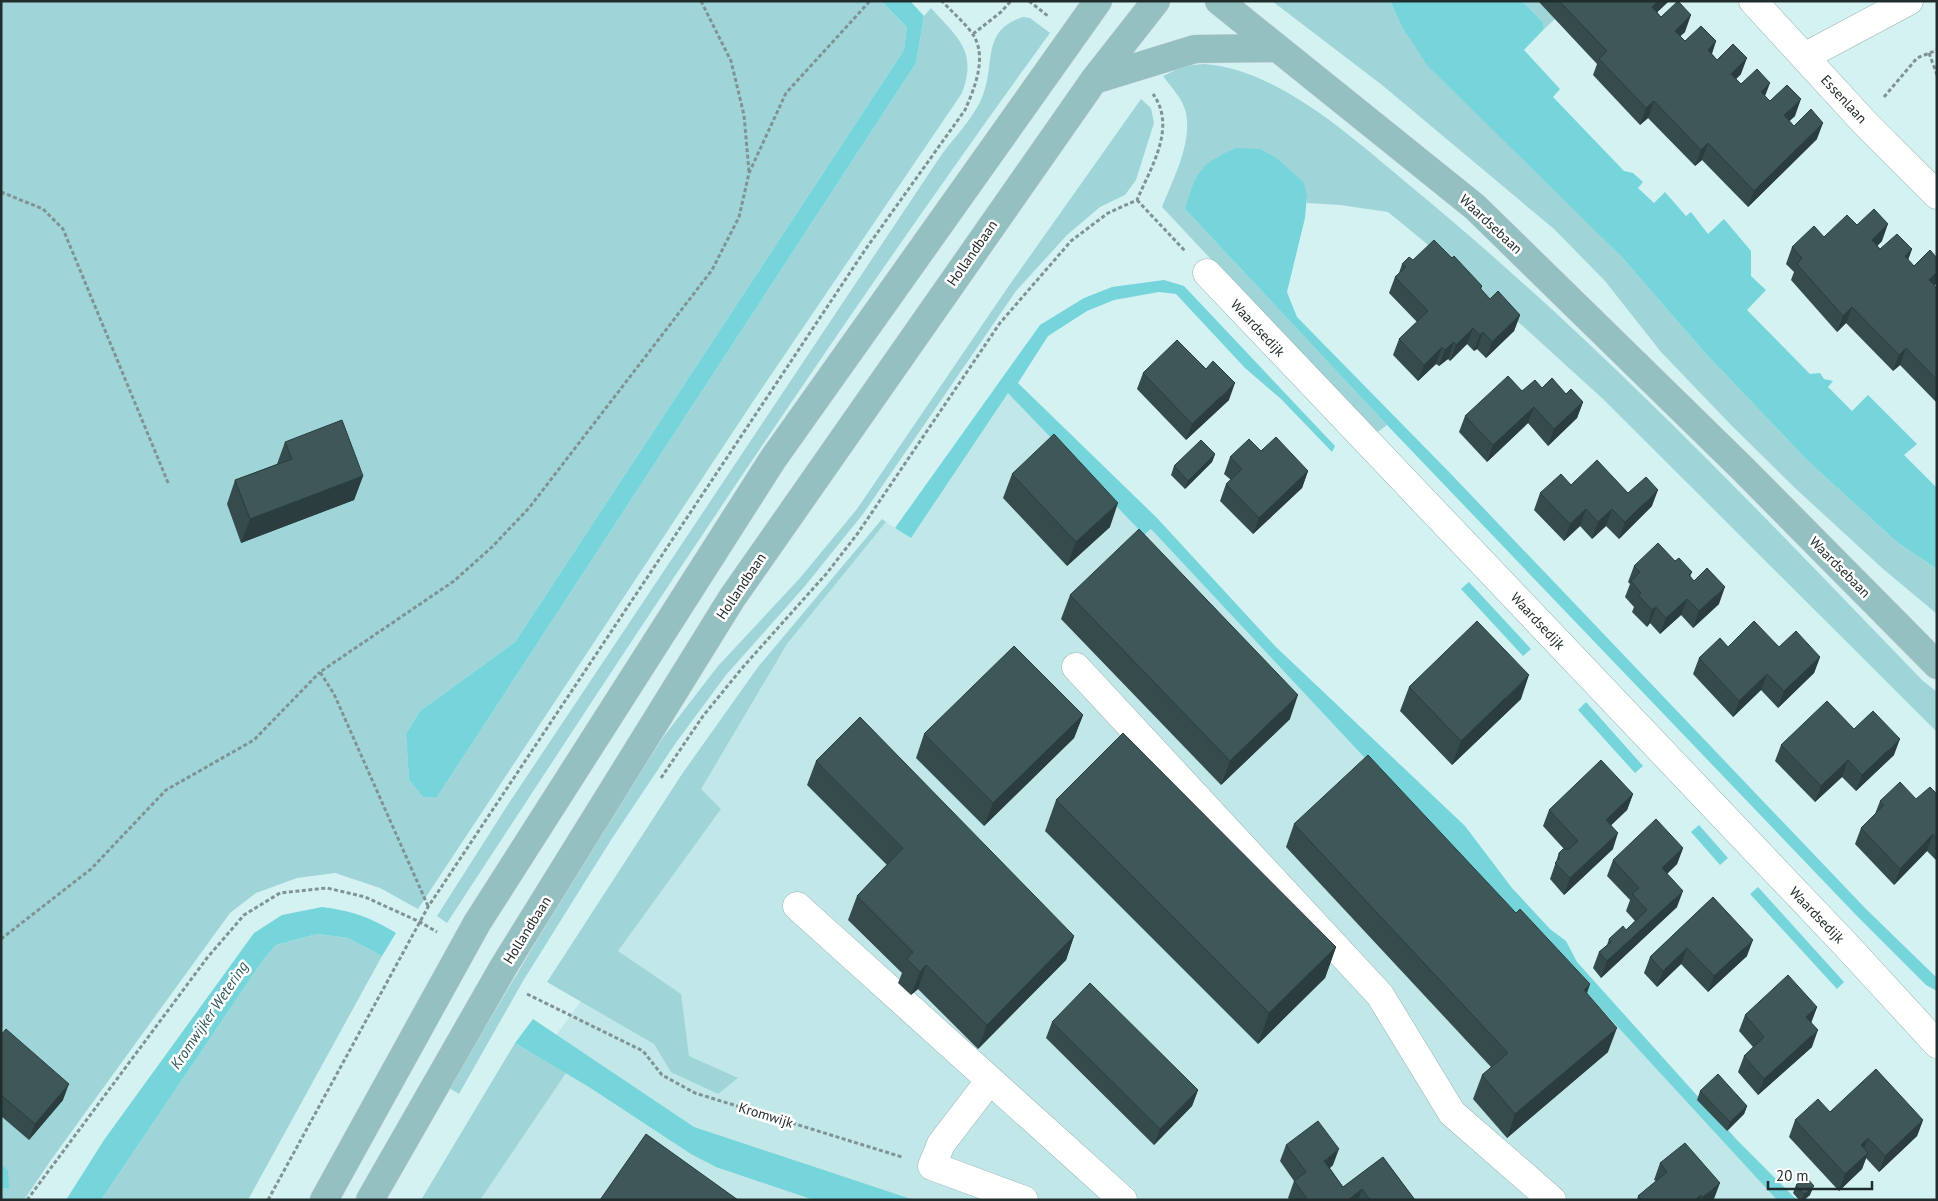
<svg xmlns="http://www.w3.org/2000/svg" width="1938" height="1201" font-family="'PT Sans',sans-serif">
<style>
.built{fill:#c1e7e9}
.green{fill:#9fd5d8}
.water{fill:#75d5da}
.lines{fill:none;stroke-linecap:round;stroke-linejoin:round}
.minor-casing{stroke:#97b2b3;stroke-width:29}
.major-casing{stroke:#d3d5d5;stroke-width:29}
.path{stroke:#7f9394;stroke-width:3;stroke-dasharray:4 2.5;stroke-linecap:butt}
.minor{stroke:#fff;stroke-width:28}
.major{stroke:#95c0c2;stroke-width:28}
.wall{fill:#354b4c}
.shaded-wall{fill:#2b3d3e}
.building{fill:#3e5758;stroke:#2b3d3e}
.labels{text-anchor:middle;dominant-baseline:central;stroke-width:5;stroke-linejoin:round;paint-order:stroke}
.street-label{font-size:14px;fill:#212c2d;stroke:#fff}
.water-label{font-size:15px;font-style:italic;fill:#295557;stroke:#fff}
</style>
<rect width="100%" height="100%" fill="#d5f2f3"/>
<path class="built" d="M1008 392 1144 535 1151 529 1448 847 1501 900 1777 1200H457L554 1038 721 809 700 789 787 644 886 522 911 538Z"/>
<path class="green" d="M1 1H881L907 27 904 50 515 642 420 711 406 734 409 780 423 797H437L916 63 924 16 931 8C957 37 978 51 962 93L756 397 418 909 380 888 335 873 297 878 256 893 230 913 51 1160 24 1200H1V1188L8 1189V1170L1 1164Z
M1272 1H1390L1401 25 1620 255 1707 355 1808 461 1898 543 1937 569V614L1882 568 1795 488 1731 425 1661 352 1605 281 1554 229 1382 85Z
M1522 1H1538L1555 19 1544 29 1543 22Z
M1023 17 1030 18 1050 33C839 323 643 623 447 923L437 916 507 806 942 154C955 137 972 119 981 100 997 66 979 31 1023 17Z
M1203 64C1279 68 1358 143 1414 189 1596 339 1759 511 1922 680L1937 692V732L1603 399 1525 328 1421 239 1388 212 1340 205 1307 203V196L1185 209 1387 425 1375 434 1162 207C1173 179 1192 144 1186 113 1183 99 1171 87 1163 76L1184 66Z
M1141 99 1151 108 1154 123 1136 180 1125 195 1100 207 1067 235 1016 291 863 514 805 586 726 675 675 744 611 840 523 981 459 1094 449 1088 601 833 664 736 718 666 800 578 857 509 1008 287Z
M882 519 886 522 787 644 701 789 721 809 618 951 681 994 689 1056 738 1078 718 1094 671 1072 654 1044 547 982 682 774 758 667Z
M317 934 348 938 382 956 248 1200H101L263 960 276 945Z
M515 1043 566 1073 480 1200H421Z"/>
<path class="water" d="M881 1H910L924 16 916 63 437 797H423L409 780 406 734 420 711 515 642 904 50 907 27Z
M1390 1H1522L1543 22 1544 29 1524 50 1560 89 1553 97 1624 171 1633 173 1643 182 1638 188 1654 203 1665 192 1686 216 1691 212 1708 234 1724 219 1751 251V276L1766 290 1747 310 1810 374 1820 373 1824 379 1833 381 1828 387 1852 411 1868 395 1917 444 1904 455 1937 488V569L1898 543 1808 461 1707 355 1620 255 1427 65 1401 25Z
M1236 148 1260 149 1278 159 1304 183 1307 196 1305 218 1287 292 1297 317 1450 473 1865 908 1937 978V991L1926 985 1856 915 1387 425 1185 209C1196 173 1199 164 1236 148Z
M1164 280 1184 286 1335 446 1332 452 1281 399 1245 368 1176 294 1159 292 1114 300 1087 311 1048 336 1018 383 1157 518 1276 647 1465 826 1512 888 1550 929 1566 941 1577 962 1737 1140 1797 1200H1777L1501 900 1448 847 1151 529 1144 535 1008 393 911 538 895 528 1040 325 1084 298 1112 287Z
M1469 582 1531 649 1523 656 1461 589Z
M1586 702 1643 766 1635 773 1578 710Z
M1699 825 1728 858 1720 865 1691 832Z
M1758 887 1844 982 1837 989 1750 894Z
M322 907C352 911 370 917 396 933L382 956 348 938 317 934 276 945 263 960 101 1200H66L104 1140 254 933 282 915Z
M533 1019 694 1127 914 1200H814L716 1167 691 1154 589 1087 515 1043Z
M1 1164 8 1170 9 1189 1 1188Z"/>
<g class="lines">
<g class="minor-casing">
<path id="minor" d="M1753 1 1864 122 1937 195
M1804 57 1909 1
M1207 273 1846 945 1937 1044
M1076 667 1380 995 1452 1113 1552 1200
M797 906 1123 1200
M990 1080 941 1144 932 1166 1024 1200"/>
</g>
<g class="major-casing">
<path id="major" d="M1219 1 1475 207 1743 469 1937 665
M1094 80 1195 49 1277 48
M324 1200 477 923 773 459 1098 1
M370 1200 504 966 732 598 1094 80 1156 1"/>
</g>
<path class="path" d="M701 1 731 61 744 115 749 172
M1029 1 1048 16
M973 34 1001 12 1011 1
M1929 53 1937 75
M1884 97 1917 58 1937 50
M1 192 43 209 63 229 169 485
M1137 200 1185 251
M661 778 703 716 743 667 827 573 858 533 1000 323 1071 241 1108 213 1137 200C1151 167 1177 127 1153 94
M428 906 334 694 320 672 454 581 492 547 529 508 712 270 739 217 749 173 786 93 870 1
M1 939 91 869 166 790 254 740 320 672
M527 994 643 1051 662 1075 695 1093 902 1157
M27 1200 207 958 244 915 280 893 327 888 365 897 420 922 437 932
M268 1200 428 907 865 250 965 110C975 87 988 56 972 33 963 21 952 12 942 1"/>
<use href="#minor" class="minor"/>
<use href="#major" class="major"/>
</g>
<path class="wall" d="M1538 1H1669L1657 12 1661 17 1685 32 1680 36 1685 41H1716L1712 54 1717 60 1741 74 1736 79 1741 84 1765 96 1770 101 1795 116 1789 121 1794 126 1817 139 1748 207 1702 160 1695 166 1648 118 1640 125 1593 75 1597 64Z
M1857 225 1882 241 1877 246 1880 249H1912L1908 260 1914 266 1937 283 1934 286 1937 288V403L1900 365 1893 371 1846 323 1837 332 1791 280 1794 272 1786 264 1792 247Z
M1452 258 1482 286 1481 290 1490 299 1520 315 1514 331 1486 358 1477 349 1474 351 1467 344 1450 361 1448 359 1439 366 1436 364 1418 381 1393 355 1399 339 1417 322 1389 293 1395 277 1399 273 1402 264 1413 260Z
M1143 373 1229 400 1186 440 1137 389Z
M1542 388 1566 394 1583 402 1577 418 1548 446 1528 423 1487 462 1459 432 1465 416 1522 391Z
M285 442 363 476 354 500 241 543 227 504 235 480 277 464Z
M1261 451 1308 471 1302 488 1253 534 1220 501 1226 484 1231 480 1224 474 1230 457Z
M1215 454 1212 462 1185 489 1171 475 1174 466Z
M1012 474 1110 527 1067 566 1003 498Z
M1571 485 1628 493 1652 506 1619 539 1606 526 1592 539 1580 526 1564 541 1534 510 1540 493Z
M1675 561 1692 572 1690 577 1719 604 1693 628 1681 615 1660 634 1650 623 1647 627 1632 612 1634 607 1625 597 1630 584 1628 582 1634 566Z
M1070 595 1290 719 1221 785 1061 619Z
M1728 647H1779L1820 657 1814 673 1778 708 1761 690 1733 717 1693 674 1699 658Z
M1409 687 1521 699 1452 765 1400 711Z
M1083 715 1074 738 984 826 916 758 924 734Z
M1854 729 1894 755 1856 791 1842 777 1815 802 1775 761 1781 745Z
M816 761 1074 936 1066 960 978 1049 918 989 911 995 898 983 902 973 848 920 857 896 887 865 807 785Z
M1633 794 1627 810 1611 825 1613 849 1564 895 1550 879 1559 853 1564 849 1543 826 1549 810Z
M1937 794V861L1927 851 1894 885 1855 844 1861 828 1875 814 1880 801 1916 799Z
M1056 800 1336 947 1325 978 1258 1044 1045 831Z
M1294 824 1516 913 1590 984 1587 993 1608 1052 1507 1138 1473 1099 1482 1075 1491 1067 1286 847Z
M1683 848 1677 864 1667 874 1677 907 1601 978 1593 968 1599 952 1607 945 1609 939 1626 930 1635 921 1626 911 1630 900 1607 876 1613 860Z
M1713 897 1747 956 1708 992 1681 964 1657 987 1644 973 1650 957Z
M1817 1007 1811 1023 1812 1047 1758 1095 1738 1072 1744 1056 1753 1047 1739 1031 1745 1015Z
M1052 1022 1198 1090 1192 1106 1154 1145 1046 1038Z
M1 1035 63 1100 29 1140 1 1116Z
M1700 1091 1747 1106 1744 1114 1727 1131 1697 1100Z
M1830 1112 1923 1120 1917 1136 1879 1172 1866 1158 1862 1169 1839 1191 1789 1137 1795 1120Z
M1286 1145 1333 1165 1330 1168 1343 1187 1383 1157 1415 1200H1290L1288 1198 1294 1181 1280 1161Z
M1660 1163 1714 1199 1637 1200 1638 1196 1656 1181 1654 1180Z
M1796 1185 1810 1195 1804 1200H1799L1793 1193Z"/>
<path class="shaded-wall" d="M1658 1H1669L1646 23 1652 7Z
M1691 15 1685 32 1669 47 1675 31Z
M1716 41 1710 58 1708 50Z
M1747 58 1741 74 1725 90 1731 74Z
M1770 83 1764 99 1761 92Z
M1801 99 1795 116 1778 132 1784 115Z
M1654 101 1648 118 1640 125 1646 108Z
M1823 123 1817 139 1748 207 1754 191Z
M1708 143 1702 160 1695 166 1701 150Z
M1888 224 1882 241 1866 257 1872 240Z
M1912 249 1906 265 1905 256Z
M1937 272V283L1923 296 1929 280Z
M1852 307 1846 323 1837 332 1843 316Z
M1520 315 1514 331 1486 358 1492 342Z
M1473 328 1467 344 1450 361 1456 345Z
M1483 332 1477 349 1474 351 1480 335Z
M1454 342 1448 359 1439 366 1445 350Z
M1442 347 1436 364 1418 381 1424 365Z
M1906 348 1900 365 1893 371 1899 355Z
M1235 383 1229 400 1186 440 1192 424Z
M1583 402 1577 418 1548 446 1554 429Z
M1534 407 1528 423 1487 462 1493 445Z
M1215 454 1212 462 1185 489 1188 481Z
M1308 471 1302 488 1253 534 1259 518Z
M363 476 354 500 241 543 250 519Z
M1658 490 1652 506 1619 539 1625 522Z
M1118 503 1110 527 1067 566 1076 542Z
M1586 509 1580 526 1564 541 1570 524Z
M1612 509 1606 526 1592 539 1598 522Z
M1725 587 1719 604 1693 628 1699 611Z
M1687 599 1681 615 1660 634 1666 618Z
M1656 607 1650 623 1647 627 1652 610Z
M1820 657 1814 673 1778 708 1784 691Z
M1767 674 1761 690 1733 717 1739 701Z
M1529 675 1521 699 1452 765 1461 741Z
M1298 695 1290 719 1221 785 1230 761Z
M1083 715 1074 738 984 826 993 803Z
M1900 739 1894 755 1856 791 1862 775Z
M1848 760 1842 777 1815 802 1821 786Z
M1633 794 1627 810 1600 836 1606 820Z
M1618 833 1613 849 1564 895 1570 878Z
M1933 834 1927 851 1894 885 1900 869Z
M1683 848 1677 864 1656 884 1662 868Z
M1683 891 1677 907 1601 978 1607 961Z
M1074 936 1066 960 978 1049 987 1025Z
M1753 940 1747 956 1708 992 1714 976Z
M1336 947 1325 978 1258 1044 1269 1013Z
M1687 948 1681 964 1657 987 1663 971Z
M926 965 918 989 911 995 920 972Z
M1590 984 1581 1008 1584 990Z
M1817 1007 1811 1023 1806 1017Z
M1617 1028 1608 1052 1507 1138 1515 1114Z
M1818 1030 1812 1047 1758 1095 1764 1079Z
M69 1084 63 1100 29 1140 35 1124Z
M1198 1090 1192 1106 1154 1145 1160 1129Z
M1747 1106 1744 1114 1727 1131 1730 1122Z
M1923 1120 1917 1136 1879 1172 1885 1156Z
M1868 1138 1862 1154 1861 1145Z
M1339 1149 1333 1165 1318 1177 1324 1161Z
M1868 1153 1862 1169 1839 1191 1845 1174Z
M1720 1183 1714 1199 1702 1200 1703 1197Z
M1814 1186 1810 1195 1804 1200H1802L1804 1194Z
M1362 1189 1358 1200H1348Z
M1701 1195 1699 1200H1695Z"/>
<path class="building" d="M1559 1H1658L1652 7 1661 17 1678 1 1691 15 1675 31 1685 41 1701 26 1716 41 1708 50 1717 60 1733 44 1747 58 1731 74 1741 84 1757 69 1770 83 1761 92 1770 101 1787 85 1801 99 1784 115 1794 126 1811 109 1823 123 1754 191 1708 143 1701 150 1654 101 1646 108 1599 59 1607 51Z
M1874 209 1888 224 1872 240 1880 249 1897 234 1912 249 1905 256 1914 266 1930 250 1937 258V272L1929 280 1937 288V380L1906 348 1899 355 1852 307 1843 316 1797 264 1802 258 1792 247 1814 226 1824 237 1847 215 1857 225Z
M1434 240 1452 258 1454 256 1482 286 1480 288 1490 299 1498 291 1520 315 1492 342 1483 332 1480 335 1473 328 1456 345 1454 342 1445 350 1442 347 1424 365 1399 339 1428 311 1395 277 1406 267 1402 264 1409 257 1413 260Z
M1177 340 1206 369 1213 361 1235 383 1192 424 1143 373Z
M1508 376 1522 391 1535 380 1542 388 1552 378 1566 394 1571 389 1583 402 1554 429 1534 407 1493 445 1465 416Z
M342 420 363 476 250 519 235 480 292 459 285 442Z
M1054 434 1118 503 1076 542 1012 474Z
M1276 437 1308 471 1259 518 1226 484 1242 469 1230 457 1249 439 1261 451Z
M1201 440 1215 454 1188 481 1174 466Z
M1597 460 1628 493 1646 477 1658 490 1625 522 1612 509 1598 522 1586 509 1570 524 1540 493 1561 474 1571 485Z
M1139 529 1298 695 1230 761 1070 595Z
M1658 543 1675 561 1679 558 1692 572 1689 575 1694 581 1707 568 1725 587 1699 611 1687 599 1666 618 1656 607 1652 610 1638 595 1641 593 1631 581 1640 572 1634 566Z
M1477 621 1529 675 1461 741 1409 687Z
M1754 621 1779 647 1796 631 1820 657 1784 691 1767 674 1739 701 1699 658 1720 638 1728 647Z
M1014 646 1083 715 993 803 924 734Z
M1827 701 1854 729 1873 711 1900 739 1862 775 1848 760 1821 786 1781 745Z
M860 717 1074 936 987 1025 926 965 920 972 907 959 913 952 857 896 903 848 816 761Z
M1123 733 1336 947 1269 1013 1056 800Z
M1368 755 1516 913 1520 909 1575 968 1590 984 1584 990 1617 1028 1515 1114 1482 1075 1508 1053 1294 824Z
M1601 760 1633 794 1606 820 1618 833 1570 878 1555 863 1559 859V853L1563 849H1569L1578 841 1549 810Z
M1900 782 1916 799 1930 787 1937 794V838L1933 834 1900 869 1861 828 1884 805 1880 801Z
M1656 819 1683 848 1662 868 1683 891 1607 961 1599 952 1611 942 1609 939 1623 926 1626 930 1647 910 1632 894 1639 888 1613 860Z
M1713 897 1753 940 1714 976 1687 948 1663 971 1650 957Z
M1788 975 1817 1007 1806 1017 1818 1030 1764 1079 1744 1056 1764 1037 1745 1015Z
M1090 983 1198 1090 1160 1129 1052 1022Z
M6 1029 69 1084 35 1124 1 1095V1035Z
M1876 1069 1923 1120 1885 1156 1868 1138 1861 1145 1868 1153 1845 1174 1795 1120 1818 1099 1830 1112Z
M1718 1074 1747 1106 1730 1122 1700 1091Z
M1318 1121 1339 1149 1324 1161 1343 1187 1383 1157 1415 1200H1370L1362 1189 1348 1200H1308L1294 1181 1306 1172 1286 1145Z
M646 1134 738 1200H600Z
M1685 1143 1720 1183 1703 1197 1701 1195 1695 1200H1642L1638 1196 1667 1172 1660 1163Z
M1806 1177 1814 1186 1804 1194 1796 1185Z"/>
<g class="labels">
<g class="street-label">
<text transform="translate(1844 99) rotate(47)">Essenlaan</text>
<text transform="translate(1491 224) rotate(43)">Waardsebaan</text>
<text transform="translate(972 253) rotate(-55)">Hollandbaan</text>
<text transform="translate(1258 328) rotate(47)">Waardsedijk</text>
<text transform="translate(1840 567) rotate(45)">Waardsebaan</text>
<text transform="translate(741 586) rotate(-56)">Hollandbaan</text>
<text transform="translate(1538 621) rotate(47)">Waardsedijk</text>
<text transform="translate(1817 915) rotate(46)">Waardsedijk</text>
<text transform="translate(527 930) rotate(-58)">Hollandbaan</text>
<text transform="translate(766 1115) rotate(17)">Kromwijk</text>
</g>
<g class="water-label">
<text transform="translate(209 1015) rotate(-56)">Kromwijker Wetering</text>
</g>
</g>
<rect width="1938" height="1201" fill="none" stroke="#212c2d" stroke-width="5"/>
<path d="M1768 1181v8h104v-8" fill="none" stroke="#212c2d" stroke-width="2.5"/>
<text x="1776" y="1181" font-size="15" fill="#212c2d" stroke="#ffffff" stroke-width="4" paint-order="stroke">20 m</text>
</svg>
